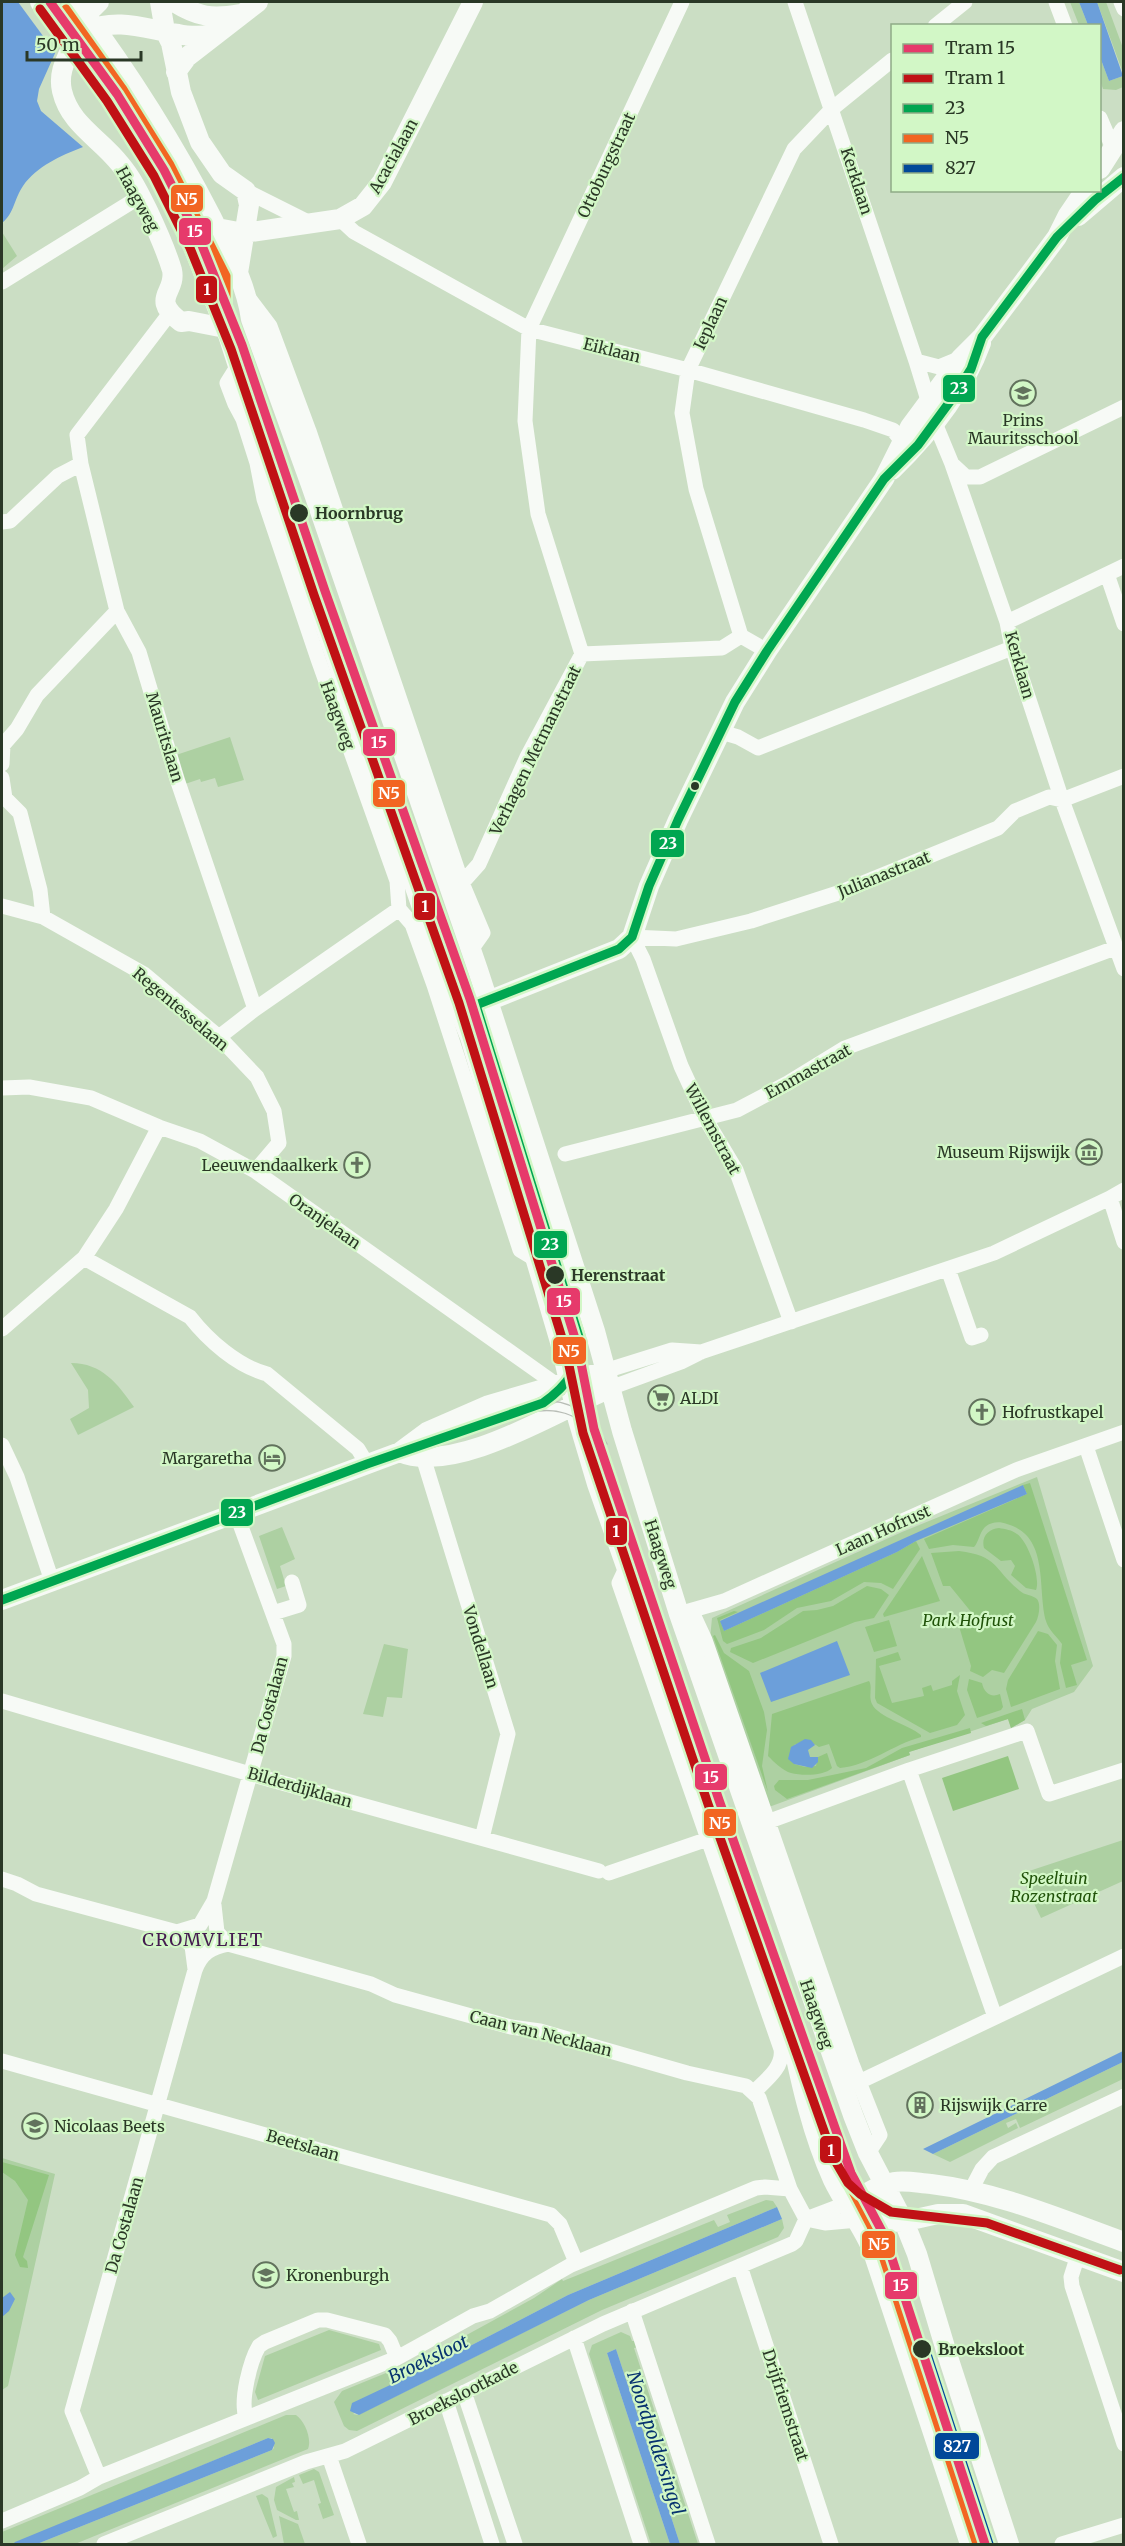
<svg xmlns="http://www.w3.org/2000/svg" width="1125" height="2546" font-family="Merriweather,serif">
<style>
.green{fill:#add0a2}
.forest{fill:#93c681}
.water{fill:#6c9fda}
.pier{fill:#cbdec4}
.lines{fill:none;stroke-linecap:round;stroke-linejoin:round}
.street{stroke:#f7faf6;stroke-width:15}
.secondary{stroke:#f7faf6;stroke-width:20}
.tram{stroke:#b8bdb6;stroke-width:1.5}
.bus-1-casing{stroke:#d2f7c6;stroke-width:14}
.bus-2-casing{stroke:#d2f7c6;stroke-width:14}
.bus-3-casing{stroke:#d2f7c6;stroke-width:14}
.bus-1{stroke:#00a651;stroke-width:9}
.bus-2{stroke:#f26522;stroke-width:9}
.bus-3{stroke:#004899;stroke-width:9}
.tram-1-casing{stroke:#d2f7c6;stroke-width:14}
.tram-2-casing{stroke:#d2f7c6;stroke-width:14}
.tram-1{stroke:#e63a6b;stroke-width:9}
.tram-2{stroke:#c01115;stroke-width:9}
.stop-dot{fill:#2a3826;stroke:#d2f7c6;stroke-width:2}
.labels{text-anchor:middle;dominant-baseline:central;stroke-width:4.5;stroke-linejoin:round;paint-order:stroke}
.street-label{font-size:16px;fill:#2a3826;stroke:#d2f7c6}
.poi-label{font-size:16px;fill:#2a3826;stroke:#d2f7c6;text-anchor:start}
.stop-label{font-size:16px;font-weight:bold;fill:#2a3826;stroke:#d2f7c6;text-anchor:start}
.park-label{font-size:16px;font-style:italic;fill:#205209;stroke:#d2f7c6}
.neighbourhood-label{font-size:18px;letter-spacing:1.5px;fill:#451c50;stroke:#d2f7c6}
.water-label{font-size:18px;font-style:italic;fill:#07336f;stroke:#d2f7c6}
.line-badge{stroke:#d2f7c6;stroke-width:2}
.badge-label{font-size:16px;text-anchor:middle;font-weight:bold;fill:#fff}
</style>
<rect width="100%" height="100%" fill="#cbdec4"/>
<path class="green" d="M1070 2H1079L1088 25H1079Z
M1097 2H1106L1123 48V73Z
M1100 57 1109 81 1123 76V87L1116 90 1103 89 1100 80Z
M129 84 189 186 223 264 217 267 242 330 232 334 114 96Z
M2 232 17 256 2 269Z
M230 737 244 780 218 787 215 778 201 782 200 779 185 784 176 755Z
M71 1363C102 1363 118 1384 134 1407L78 1435 70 1419 89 1408 88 1390Z
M1037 1477 1093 1666 1074 1692 1032 1709 1025 1720 1011 1728 1008 1719 909 1752 910 1755 769 1807 710 1639 712 1618 902 1532Z
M282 1527 295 1559 280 1566 286 1586 277 1589 259 1536Z
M384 1644 408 1649 402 1698 387 1697 383 1717 363 1714Z
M1123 1840V1881L1041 1918 1020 1874Z
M1123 2062V2079L1020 2128 1016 2119 1006 2123 1008 2128 1016 2123 1018 2128 950 2162 933 2154Z
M2 2158 55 2174 8 2386 2 2390Z
M766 2200 773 2201 777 2207 568 2295 420 2372 353 2414 358 2415 589 2300 782 2219 784 2228 778 2237 602 2310 357 2431 349 2430 344 2426 334 2402 342 2391 430 2355 534 2298 562 2279 563 2281 714 2220 718 2227 730 2222 727 2215Z
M329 2330 379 2344 381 2350 258 2400 255 2392 265 2356Z
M621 2332 630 2336 632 2341H636L638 2347 634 2348 698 2544H680L616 2349 607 2353 670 2544H651L589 2354 592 2345Z
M286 2415H296C305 2421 312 2439 308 2449L75 2544H37L272 2450 274 2448 272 2438H268L13 2544H2V2532Z
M314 2469 319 2472 334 2515 323 2519 318 2504 321 2503 314 2480 303 2484 299 2475Z
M294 2477 295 2482 292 2483 294 2487 286 2489 294 2512 297 2511 299 2520H296L277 2510 274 2500 276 2487Z
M262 2494 268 2498 277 2536 273 2538 256 2496Z
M279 2516 298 2524 305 2544H284Z"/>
<path class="forest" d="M1030 1483 1087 1660 1071 1665 1077 1685 1066 1688 1060 1663 1062 1644C1057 1637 1048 1629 1046 1621 1037 1589 1050 1536 1007 1524 999 1521 991 1522 985 1527 979 1533 979 1542 974 1547L953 1545 929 1549 924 1539 1027 1494 1023 1485Z
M999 1528C1005 1529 1012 1530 1017 1534 1028 1541 1041 1578 1036 1590L1026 1588 1011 1575 1015 1566 1011 1560 1001 1561 984 1548C981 1537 988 1529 999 1528Z
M916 1541 920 1549 893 1589 881 1583 864 1582 831 1601 797 1608 764 1630 727 1644 723 1641 717 1618 734 1611 738 1612 720 1620 724 1631 897 1552Z
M959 1551C999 1556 993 1569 1020 1591 1024 1595 1033 1595 1037 1599 1041 1604 1039 1616 1036 1622L1004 1673 992 1670 983 1677 970 1671 971 1666 958 1623 972 1613 950 1586H943L931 1553Z
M922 1556 940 1601 884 1617 883 1614Z
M867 1586 881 1589 889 1595 874 1618 855 1622 753 1663 730 1652 731 1648 761 1638 803 1611 817 1610 833 1606Z
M889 1620 897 1646 874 1652 865 1627Z
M1038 1631 1048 1634 1057 1645 1055 1661 1060 1689 1011 1707 1006 1689 1008 1680Z
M715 1635 724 1653 749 1671 764 1712 767 1730 762 1766 768 1792 713 1636Z
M898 1652 901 1660 879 1666 892 1703 924 1696 922 1688 931 1685 933 1691 952 1685V1681L960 1675 957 1691 965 1715 957 1725 930 1733 877 1703 875 1698 876 1659Z
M969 1679 982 1683C984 1693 991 1698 1000 1694L1003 1707 1001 1710 977 1718 967 1690Z
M869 1681C873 1687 868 1696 872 1704 878 1717 909 1725 921 1735V1737C892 1745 870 1765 840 1768L837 1766 829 1744 819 1747C812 1741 804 1741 794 1745V1764L805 1767 816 1766 818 1757 827 1753 832 1768C824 1776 802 1776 791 1773 783 1771 774 1762 768 1756L772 1714Z
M1022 1709 1025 1720 1011 1728 1008 1719 986 1726 981 1723Z
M970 1728 971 1733 909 1752 910 1755 787 1799 775 1790 774 1786 779 1780H808L866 1768 902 1748Z
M1008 1756 1019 1789 953 1811 942 1778Z
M2 2162 49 2175 23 2257 27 2261 28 2268 20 2267 15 2255 28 2200 15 2181 2 2172Z"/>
<path class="water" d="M2 2H78L39 89 37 101 41 111 83 147C60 156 37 166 23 186 14 199 14 214 2 223Z
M1079 2H1097L1123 76 1109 81 1100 57V26L1088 25Z
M1023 1485 1027 1494 916 1541 897 1552 724 1631 720 1621Z
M837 1641 850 1675 771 1702 760 1673Z
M805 1739 811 1740 815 1745 808 1750 810 1757H818V1762L812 1768 794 1764 788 1759 791 1747Z
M1123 2051V2062L933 2154 923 2149Z
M777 2207 782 2219 589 2300 359 2415 350 2411 352 2403 441 2361 568 2295Z
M10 2292 15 2299 9 2311 2 2317V2298Z
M616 2349 680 2544H670L607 2353Z
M268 2438 273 2439 275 2443 272 2450 37 2544H13L15 2542Z"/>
<path class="pier" d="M18 2H81L57 55Z"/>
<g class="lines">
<path class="street" d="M795 2 916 361 935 423 952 464 1007 622 1012 648 1062 800 1124 969
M1056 2 1065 26
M1121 2 1124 9
M935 26 965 2
M1100 118 1112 146
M246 191 312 224
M340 219 354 232 529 329 688 370 864 420 893 430 901 440
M2 282 141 196
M248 297 270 326 309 431 462 883 483 933 471 950
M916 361 939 367 961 358
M237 367 227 383 235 404 243 419 257 463 264 499 318 659 397 881 399 909 412 924 434 985 520 1250 535 1259
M81 464 117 611 139 652 177 779 255 1009
M952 464 966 477H980L1124 407
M2 522 10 521 58 476 81 464 77 435 170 313
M1107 574 1124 624
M1007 622 1124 566
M741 636 696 489 682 413 688 370 794 149 833 108 892 60
M741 636 767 651
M582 654 722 648 741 636
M721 732 738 737 758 748 1012 648
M2 764 3 745 17 729 37 695 117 611
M2 778 5 798 20 813 40 890 43 917
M462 883 479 864 527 757 582 654 538 514 525 421 529 329 682 2
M2 906 43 917 144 974 219 1037 257 1077 274 1111 279 1143 255 1171
M219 1037 255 1009 399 909
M2 1088 29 1087 91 1098 159 1127 200 1141 255 1171 557 1385
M565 1154 737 1110 788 1083 845 1048 1115 948
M1110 1198 1124 1242
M84 1258 190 1317C208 1340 237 1366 267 1374L358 1449 367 1464
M948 1269 972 1338 981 1335
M791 1322 736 1170 705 1118 681 1066 643 959 632 937 676 939 751 921 841 892 998 828 1015 811 1049 797 1062 800 1124 776
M2 1329 84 1258 116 1209 159 1127
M605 1371 672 1350 701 1352
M610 1388 681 1362 701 1352 994 1253 1110 1198 1124 1190
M2 1445 17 1477 52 1581
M1086 1446 1124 1560
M423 1457 508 1734 482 1838
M627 1566 619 1583 781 2049C784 2067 766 2080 754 2092
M692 1612 705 1640 852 2064 880 2135 868 2153
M273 1613 299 1605 292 1582
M682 1613 724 1601 1016 1470 1124 1432
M2 1701 250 1774 599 1871
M909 1770 995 2017
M767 1822 909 1770 1027 1731 1049 1794 1124 1770
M609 1873 708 1839
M2 1879 17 1884 36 1894 177 1932 192 1946 195 1969
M214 1905 217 1932 228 1944
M177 1932 200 1925 214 1901 284 1656V1644L236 1513
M2 2061 551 2215 560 2224 576 2262
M859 2082 1124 1956
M971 2190 982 2169 993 2157 1124 2096
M1078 2255 1071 2277 1072 2286 1124 2444
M740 2266 831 2544
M632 2311 708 2544
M574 2338 641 2544
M464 2392 515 2544
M446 2401 492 2544
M246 2417C240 2401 250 2361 259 2346L265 2342 318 2320H327L385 2335 390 2341 397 2358
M329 2456 359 2544
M99 2477 72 2411 195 1970C201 1954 211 1947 228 1944L371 1984 395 1995 511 2027 540 2031 687 2073 746 2086 759 2098 790 2189 806 2219 825 2223 858 2220
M2 2521 80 2488 99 2477 397 2358 473 2316 490 2311 571 2265 756 2188 765 2187 790 2189
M104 2544 306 2462 345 2451 603 2324 792 2244 796 2241 806 2219 848 2203
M1062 2544 1124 2525"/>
<path class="secondary" d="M40 2 111 98 157 174 192 244 228 335 280 496 447 980 470 1037 489 1101 560 1342 578 1420 597 1484 791 2034C801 2084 812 2133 833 2180 845 2205 863 2226 873 2252L970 2544
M76 2C127 70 173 142 212 218 228 251 246 283 251 319L311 485 478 970 595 1331 622 1431 679 1614 853 2115 868 2153 905 2224 917 2254 948 2357 1009 2544
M99 2C93 8 85 15 81 22 78 26 79 31 77 35 70 54 57 69 62 91 70 125 100 138 120 164 132 178 140 195 148 211 157 230 166 250 172 270 177 293 149 298 181 322L189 321 225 328
M160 2 165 31 171 43 181 92 200 142 222 174 246 191 249 205 238 273
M174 2C198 17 212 19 240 14
M86 31C118 17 145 29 178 34 190 37 203 36 215 35
M176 72 187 57 258 2
M1100 169 1124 131
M1078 216 1124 177
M217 228 244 233 340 219 363 206 382 182 473 2
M892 470C929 434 963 392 981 343
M452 993 470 999 488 1001 619 949 632 937 649 886 678 820 735 702 767 651 884 479 910 427 961 358 982 337 1028 276 1057 237 1068 215 1085 190
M400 1452C454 1476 559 1410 610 1388
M2 1600 400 1452 427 1432 489 1405 605 1371
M848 2203C863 2196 877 2185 894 2182 906 2180 918 2183 931 2184 998 2192 1060 2219 1124 2242
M858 2220 902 2222 938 2214H963L1124 2272"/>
<path class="tram" d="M551 1401C579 1403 595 1421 607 1444
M521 1406C550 1395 577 1380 574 1344
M538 1411C557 1409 576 1414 589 1429
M2 1604 369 1467 440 1445 544 1406 564 1394 580 1372 584 1356 580 1330"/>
<g class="bus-1-casing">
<path id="bus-1" d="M476 1005 619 949 632 937 649 886 678 820 735 702 767 651 884 479 918 445 954 396 971 369 982 337 1057 237 1095 200 1124 177
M2 1600 367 1464 543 1403C567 1386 582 1367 579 1337L476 1005"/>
</g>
<g class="bus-2-casing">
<path id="bus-2" d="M66 9 122 88 170 165 226 276V309L237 354 284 495 463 1003 567 1340 587 1431 642 1600 830 2136 847 2180 871 2226 881 2250 977 2544"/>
</g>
<g class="bus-3-casing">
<path id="bus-3" d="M925 2348 989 2544"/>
</g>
<use href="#bus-1" class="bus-1"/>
<use href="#bus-2" class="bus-2"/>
<use href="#bus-3" class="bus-3"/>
<g class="tram-1-casing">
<path id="tram-1" d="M50 2 117 94 164 170 201 243 242 345 325 591 470 999 578 1348 594 1429 719 1800 851 2173 885 2237 985 2544"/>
</g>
<g class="tram-2-casing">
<path id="tram-2" d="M40 9 107 101 154 176 190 248 231 349 314 595 459 1003 566 1351 583 1433 708 1804 834 2159 848 2183 860 2194 891 2212 987 2223 1120 2270"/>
</g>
<use href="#tram-1" class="tram-1"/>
<use href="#tram-2" class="tram-2"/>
</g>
<defs>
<g id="school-ring" transform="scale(1.35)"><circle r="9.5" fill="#d2f7c6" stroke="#62725d" stroke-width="1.5"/><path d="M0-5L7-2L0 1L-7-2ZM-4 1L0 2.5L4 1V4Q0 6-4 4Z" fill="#62725d"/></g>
<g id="museum-ring" transform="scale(1.35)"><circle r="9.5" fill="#d2f7c6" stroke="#62725d" stroke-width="1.5"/><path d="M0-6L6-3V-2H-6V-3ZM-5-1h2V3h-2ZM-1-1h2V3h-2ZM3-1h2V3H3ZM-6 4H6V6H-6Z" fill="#62725d"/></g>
<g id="church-ring" transform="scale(1.35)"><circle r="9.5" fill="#d2f7c6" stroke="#62725d" stroke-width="1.5"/><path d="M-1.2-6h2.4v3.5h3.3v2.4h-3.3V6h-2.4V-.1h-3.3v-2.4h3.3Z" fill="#62725d"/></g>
<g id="supermarket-ring" transform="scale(1.35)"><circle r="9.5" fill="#d2f7c6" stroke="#62725d" stroke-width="1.5"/><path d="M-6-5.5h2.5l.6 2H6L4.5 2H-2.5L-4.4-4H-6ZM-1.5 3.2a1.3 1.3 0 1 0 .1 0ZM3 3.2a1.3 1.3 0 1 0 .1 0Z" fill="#62725d"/></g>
<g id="hotel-ring" transform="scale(1.35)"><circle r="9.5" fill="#d2f7c6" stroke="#62725d" stroke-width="1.5"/><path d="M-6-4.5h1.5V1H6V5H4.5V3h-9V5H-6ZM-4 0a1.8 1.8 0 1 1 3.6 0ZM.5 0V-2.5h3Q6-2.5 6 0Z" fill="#62725d"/></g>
<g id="building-ring" transform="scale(1.35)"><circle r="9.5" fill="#d2f7c6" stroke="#62725d" stroke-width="1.5"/><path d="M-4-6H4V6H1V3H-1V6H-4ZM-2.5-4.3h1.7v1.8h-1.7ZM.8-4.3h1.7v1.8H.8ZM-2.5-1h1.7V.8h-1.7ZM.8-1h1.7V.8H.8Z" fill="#62725d"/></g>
</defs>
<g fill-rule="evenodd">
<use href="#school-ring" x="1023" y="393"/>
<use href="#museum-ring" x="1089" y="1152"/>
<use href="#church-ring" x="357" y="1165"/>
<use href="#supermarket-ring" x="661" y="1398"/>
<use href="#church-ring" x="982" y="1412"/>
<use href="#hotel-ring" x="272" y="1458"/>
<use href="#building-ring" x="920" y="2105"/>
<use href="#school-ring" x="35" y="2126"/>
<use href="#school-ring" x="266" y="2275"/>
</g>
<g class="stop-dot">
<circle cx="299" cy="513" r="10"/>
<circle cx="695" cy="786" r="5"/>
<circle cx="555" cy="1275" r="10"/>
<circle cx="922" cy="2349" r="10"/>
</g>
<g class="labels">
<g class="street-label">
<text transform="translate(393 156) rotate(-61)">Acacialaan</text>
<text transform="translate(606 165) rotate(-65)">Ottoburgstraat</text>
<text transform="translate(857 181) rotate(72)">Kerklaan</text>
<text transform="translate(138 199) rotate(61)">Haagweg</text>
<text transform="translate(710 323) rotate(-65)">Ieplaan</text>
<text transform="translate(612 350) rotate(14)">Eiklaan</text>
<text transform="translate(1020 665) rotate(74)">Kerklaan</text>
<text transform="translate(338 715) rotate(70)">Haagweg</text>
<text transform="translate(165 737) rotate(73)">Mauritslaan</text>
<text transform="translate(535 750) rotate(-64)">Verhagen Metmanstraat</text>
<text transform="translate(884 874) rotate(-22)">Julianastraat</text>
<text transform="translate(181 1009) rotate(40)">Regentesselaan</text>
<text transform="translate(808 1071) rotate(-29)">Emmastraat</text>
<text transform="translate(713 1129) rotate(62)">Willemstraat</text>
<text transform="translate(325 1221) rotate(35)">Oranjelaan</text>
<text transform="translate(883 1530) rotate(-24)">Laan Hofrust</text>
<text transform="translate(661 1554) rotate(72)">Haagweg</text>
<text transform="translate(481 1647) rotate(73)">Vondellaan</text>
<text transform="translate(269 1705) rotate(-75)">Da Costalaan</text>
<text transform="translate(300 1787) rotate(16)">Bilderdijklaan</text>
<text transform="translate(817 2014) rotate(71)">Haagweg</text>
<text transform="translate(541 2033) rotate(14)">Caan van Necklaan</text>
<text transform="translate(303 2145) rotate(16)">Beetslaan</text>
<text transform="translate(124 2225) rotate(-74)">Da Costalaan</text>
<text transform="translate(463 2393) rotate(-27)">Broekslootkade</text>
<text transform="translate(786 2405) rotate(72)">Drijfriemstraat</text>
</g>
<g class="poi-label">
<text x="1023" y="420" text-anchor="middle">Prins<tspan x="1023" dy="18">Mauritsschool</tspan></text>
<text x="1070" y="1152" text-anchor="end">Museum Rijswijk</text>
<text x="338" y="1165" text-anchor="end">Leeuwendaalkerk</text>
<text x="680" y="1398">ALDI</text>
<text x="1002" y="1412">Hofrustkapel</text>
<text x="252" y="1458" text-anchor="end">Margaretha</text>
<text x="940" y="2105">Rijswijk Carre</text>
<text x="54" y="2126">Nicolaas Beets</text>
<text x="286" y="2275">Kronenburgh</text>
</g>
<g class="stop-label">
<text x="315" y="513">Hoornbrug</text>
<text x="571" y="1275">Herenstraat</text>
<text x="938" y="2349">Broeksloot</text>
</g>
<g class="park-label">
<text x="968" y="1620">Park Hofrust</text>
<text x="1054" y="1878">Speeltuin<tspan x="1054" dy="18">Rozenstraat</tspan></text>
</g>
<g class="neighbourhood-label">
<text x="203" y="1939">CROMVLIET</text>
</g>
<g class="water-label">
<text transform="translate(428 2359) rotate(-26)">Broeksloot</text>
<text transform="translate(656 2443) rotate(72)">Noordpoldersingel</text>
</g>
</g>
<g class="line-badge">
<rect x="170" y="184" width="34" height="29" rx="6" fill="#f26522"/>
<rect x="178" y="217" width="34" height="29" rx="6" fill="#e63a6b"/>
<rect x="195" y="275" width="23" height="29" rx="6" fill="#c01115"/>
<rect x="942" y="374" width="34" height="29" rx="6" fill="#00a651"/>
<rect x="362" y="728" width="34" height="29" rx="6" fill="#e63a6b"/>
<rect x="372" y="779" width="34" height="29" rx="6" fill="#f26522"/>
<rect x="650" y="829" width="35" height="29" rx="6" fill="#00a651"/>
<rect x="413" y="892" width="23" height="29" rx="6" fill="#c01115"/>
<rect x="533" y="1230" width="35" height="29" rx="6" fill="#00a651"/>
<rect x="546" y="1287" width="35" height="29" rx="6" fill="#e63a6b"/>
<rect x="552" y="1336" width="35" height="29" rx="6" fill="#f26522"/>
<rect x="220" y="1498" width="34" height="29" rx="6" fill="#00a651"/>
<rect x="605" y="1517" width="23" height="29" rx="6" fill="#c01115"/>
<rect x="694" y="1763" width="34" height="28" rx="6" fill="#e63a6b"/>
<rect x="703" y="1808" width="34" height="29" rx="6" fill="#f26522"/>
<rect x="819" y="2135" width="23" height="29" rx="6" fill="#c01115"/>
<rect x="861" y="2230" width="35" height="29" rx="6" fill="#f26522"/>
<rect x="884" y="2271" width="34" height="29" rx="6" fill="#e63a6b"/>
<rect x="934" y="2432" width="46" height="28" rx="6" fill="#004899"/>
</g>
<g class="badge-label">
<text x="187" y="205">N5</text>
<text x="195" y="237">15</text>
<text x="207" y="295">1</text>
<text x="959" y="394">23</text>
<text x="379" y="748">15</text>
<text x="389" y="799">N5</text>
<text x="668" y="849">23</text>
<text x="425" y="912">1</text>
<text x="550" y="1250">23</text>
<text x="564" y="1307">15</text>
<text x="569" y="1357">N5</text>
<text x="237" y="1518">23</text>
<text x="616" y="1537">1</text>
<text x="711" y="1783">15</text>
<text x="720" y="1829">N5</text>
<text x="831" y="2156">1</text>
<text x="879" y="2250">N5</text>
<text x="901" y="2291">15</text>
<text x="957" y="2452">827</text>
</g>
<rect width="1125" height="2546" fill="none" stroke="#2a3826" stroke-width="6"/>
<rect x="891" y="24" width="210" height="168" fill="#d2f7c6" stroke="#8fab86" stroke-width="1.5"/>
<rect x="903" y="44" width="30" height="9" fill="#e63a6b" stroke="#8fab86" stroke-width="1.5"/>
<text x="945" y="54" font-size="18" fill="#2a3826">Tram 15</text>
<rect x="903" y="74" width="30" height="9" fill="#c01115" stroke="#8fab86" stroke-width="1.5"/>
<text x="945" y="84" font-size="18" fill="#2a3826">Tram 1</text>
<rect x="903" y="104" width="30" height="9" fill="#00a651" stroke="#8fab86" stroke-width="1.5"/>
<text x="945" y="114" font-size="18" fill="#2a3826">23</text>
<rect x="903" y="134" width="30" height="9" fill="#f26522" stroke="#8fab86" stroke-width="1.5"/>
<text x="945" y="144" font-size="18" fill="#2a3826">N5</text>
<rect x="903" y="164" width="30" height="9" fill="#004899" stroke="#8fab86" stroke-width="1.5"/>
<text x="945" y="174" font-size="18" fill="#2a3826">827</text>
<path d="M27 51v9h114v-9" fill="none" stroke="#2a3826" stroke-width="3"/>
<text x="36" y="51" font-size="18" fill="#2a3826" stroke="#d2f7c6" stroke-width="4.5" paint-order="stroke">50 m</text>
</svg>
